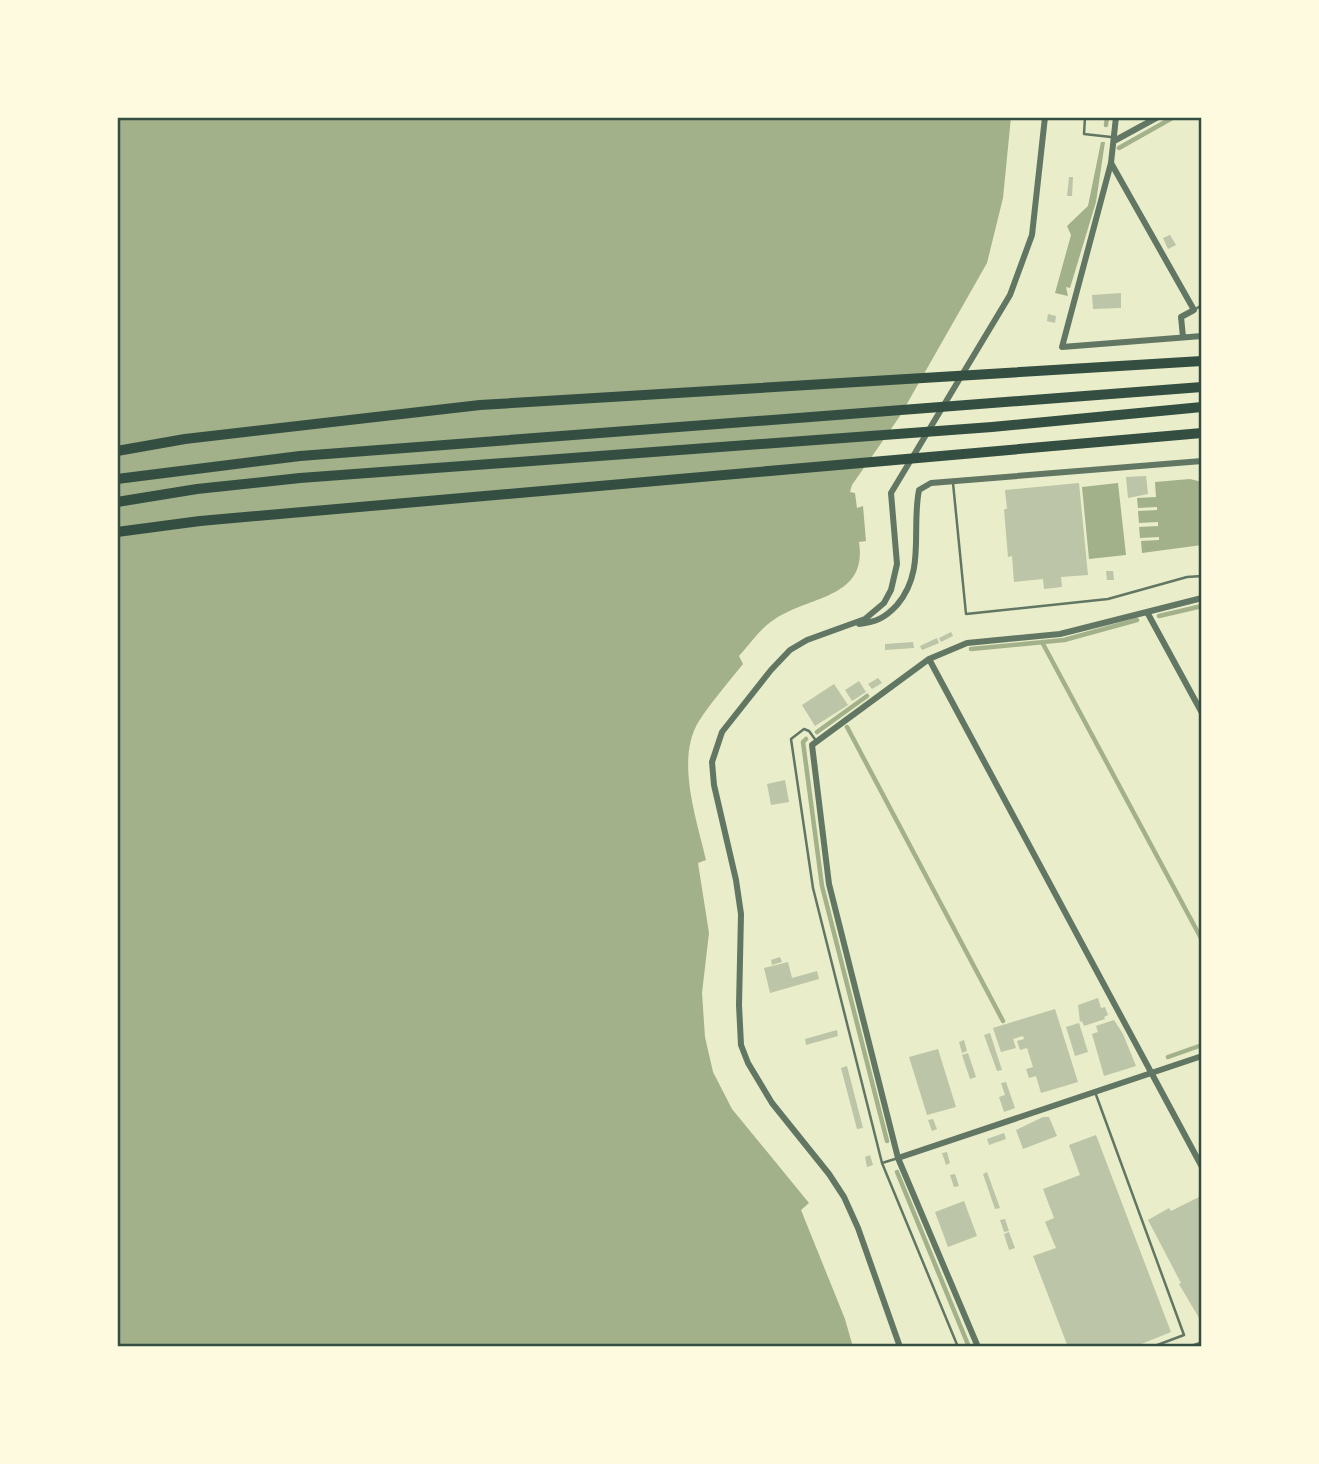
<svg xmlns="http://www.w3.org/2000/svg" width="1319" height="1464" font-family="'Libre Baskerville',serif">
<style>
.water{fill:#a3b18a}
.lines{fill:none;stroke-linecap:round;stroke-linejoin:round}
.stream{stroke:#a3b18a;stroke-width:4.5}
.building{fill:#bcc5a7}
.service{stroke:#617663;stroke-width:2.5}
.minor{stroke:#617663;stroke-width:6}
.trunk{stroke:#344e41;stroke-width:10}
.motorway{stroke:#344e41;stroke-width:10}
.neatline{fill:none;stroke:#344e41;stroke-width:2.5}
</style>
<rect width="100%" height="100%" fill="#e9edc9"/>
<path class="water" d="M117 117H1011L1003 198 987 263 900 416 852 485 850 492 855 493 857 508 863 506 866 541 859 542C868 600 807 595 772 621 759 630 750 644 739 656L743 664C728 683 712 701 699 721 675 759 697 820 706 860L698 863 709 933 702 993 705 1037 713 1072 732 1109 809 1203 801 1210 845 1319 853 1347H117Z
M1101 142H1105L1096 202 1070 288 1066 287 1068 296 1055 293 1071 235 1067 226 1088 206Z
M1190 479 1202 482V545L1142 553 1141 541 1159 540V537L1140 538 1139 527 1158 526V522L1139 523 1138 511 1157 510V507L1138 508 1137 498 1156 497 1155 482Z
M1118 483 1126 555 1089 559 1082 487Z"/>
<g class="lines">
<path class="stream" d="M1106 125 1107 117
M1119 148 1174 117
M1159 616 1202 606
M1042 642 1202 940
M971 649 1064 640 1137 620
M847 727 1003 1021
M817 732 867 696
M806 739 803 742 822 886 887 1141
M1168 1057 1202 1045
M897 1172 969 1347"/>
</g>
<path class="building" d="M1069 177H1073L1072 196H1067Z
M1170 235 1176 245 1168 249 1163 238Z
M1121 293V308L1093 309 1092 295Z
M1048 314 1056 316 1055 323 1047 321Z
M1146 476 1148 494 1128 498 1126 477Z
M1079 483 1088 575 1061 577 1062 587 1044 589 1043 579 1014 582 1012 556 1008 557 1004 509H1007L1005 490Z
M1106 571H1113L1114 580H1107Z
M951 632 953 636 941 642 939 638Z
M937 638 939 643 922 650 920 646Z
M913 642 914 648 885 650V644Z
M878 678 882 683 872 689 868 684Z
M859 681 866 692 852 701 845 690Z
M834 684 848 705 815 726 802 705Z
M785 780 789 802 771 805 767 784Z
M780 957 782 962 772 965 771 960Z
M788 962 792 978 817 971 819 979 770 993 764 968Z
M1098 998 1101 1008 1105 1007 1108 1015 1104 1017 1105 1019 1084 1026 1082 1021 1080 1022 1078 1005Z
M1055 1009 1078 1082 1041 1093 1036 1076 1029 1078 1026 1069 1033 1067 1027 1048 1020 1050 1017 1041 1024 1039 1023 1036 1013 1039 1016 1048 1001 1052 993 1028Z
M1114 1020 1123 1034 1136 1066 1104 1076 1092 1034 1098 1032 1096 1026Z
M1079 1023 1088 1052 1075 1056 1066 1027Z
M837 1030 838 1036 806 1045 805 1039Z
M990 1033 1002 1070 997 1071 984 1035Z
M964 1040 967 1051 962 1053 959 1042Z
M938 1049 956 1107 927 1115 909 1057Z
M968 1053 976 1077 970 1079 962 1055Z
M847 1066 863 1128 857 1129 841 1068Z
M1006 1082 1015 1108 1004 1112 999 1097 1005 1095 1001 1083Z
M1043 1117H1049L1057 1136 1023 1149 1016 1130Z
M933 1119 937 1129 932 1131 928 1120Z
M1004 1133 1006 1139 989 1145 987 1139Z
M1096 1135 1171 1332 1134 1347H1068L1033 1256 1056 1248 1045 1222 1054 1218 1043 1189 1080 1175 1069 1145Z
M947 1152 950 1163 946 1165 942 1153Z
M870 1155 873 1165 867 1167 865 1157Z
M987 1172 1000 1208 995 1209 983 1174Z
M955 1174 959 1186 954 1187 950 1175Z
M1201 1196 1202 1198V1323L1179 1284 1181 1283 1148 1220 1169 1208 1171 1211Z
M964 1201 977 1236 948 1247 935 1212Z
M1005 1219 1009 1231 1004 1232 1000 1220Z
M1009 1232 1015 1248 1009 1250 1004 1234Z"/>
<g class="lines">
<path class="service" d="M1085 117 1084 134 1111 137
M1194 310 1202 305
M953 483 966 614 1108 599 1187 577 1202 576
M817 742 809 731 804 729 791 739 813 888 882 1163 958 1347
M1095 1092 1184 1335 1152 1347
M882 1163 895 1159"/>
<path class="minor" d="M1116 117 1111 163 1062 347 1202 336
M1114 141 1158 117
M1111 163 1194 310 1181 317 1183 337
M1147 612 1202 713
M859 624C876 622 885 618 897 605 926 571 911 530 919 490L931 483 1202 461
M929 659 967 643 1060 634 1202 598
M898 1158 1202 1056
M900 1347 858 1228 844 1197 829 1174 772 1103 748 1063 741 1045 739 1005 741 914 736 880 714 785 712 762 722 732 771 670 790 650 807 640 865 619 884 603 891 590 897 564 891 493 1010 295 1032 235 1045 117
M978 1347 898 1158 829 884 812 745 929 659 1202 1167
M1193 1347 1202 1344"/>
<path class="trunk" d="M117 451 185 439 480 405 1202 361
M117 532 200 521 1202 433"/>
<path class="motorway" d="M117 479 300 456 1202 387
M117 502 197 489 300 478 992 427 1202 407"/>
</g>
<rect width="1319" height="1464" fill="none" stroke="#fefae0" stroke-width="238"/>
<rect x="119" y="119" width="1081" height="1226" class="neatline"/>
</svg>
